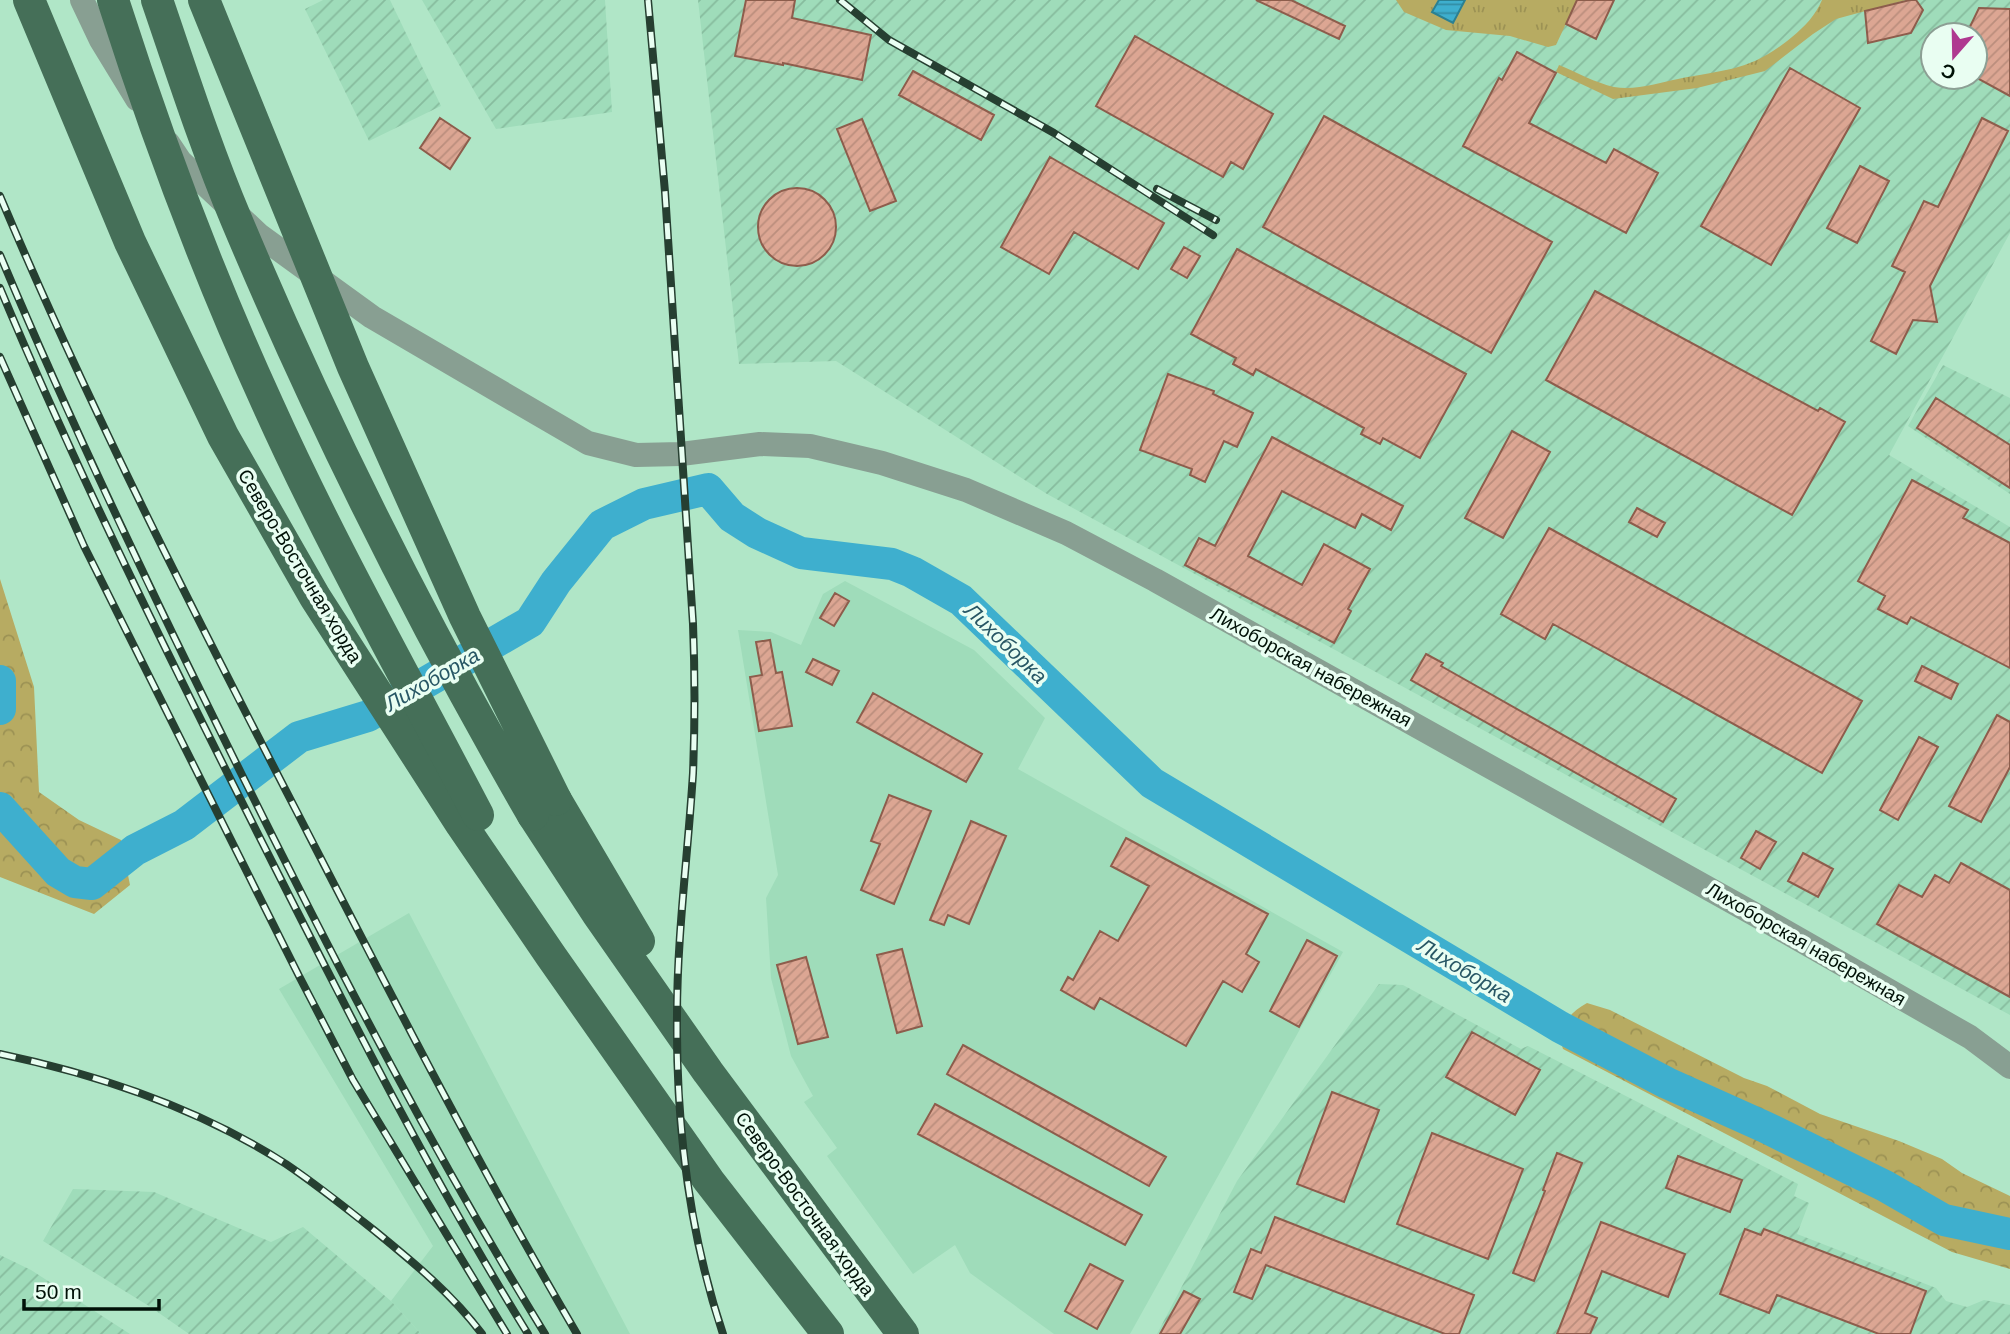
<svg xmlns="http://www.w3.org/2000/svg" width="2010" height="1334" font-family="Arial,sans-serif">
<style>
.built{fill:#9fdcba}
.industrial{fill:url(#industrial-furrows);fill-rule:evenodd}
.grass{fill:url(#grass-tufts)}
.forest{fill:url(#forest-crowns)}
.water{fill:url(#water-rules);stroke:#2b8092;stroke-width:2}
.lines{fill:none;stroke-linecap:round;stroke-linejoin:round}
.river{stroke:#3eafce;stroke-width:32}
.building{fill:url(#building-hatch);stroke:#8d5d4c;stroke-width:2}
.minor{stroke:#889f92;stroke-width:24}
.major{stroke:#456f58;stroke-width:32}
.rail-casing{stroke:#263f31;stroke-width:8}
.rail{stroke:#e9fef2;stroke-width:5;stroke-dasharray:16;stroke-linecap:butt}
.major-bridge{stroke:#456f58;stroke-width:32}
.labels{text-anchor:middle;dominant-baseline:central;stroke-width:7;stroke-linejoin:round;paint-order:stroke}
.street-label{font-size:19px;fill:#001107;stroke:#e9fef2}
.water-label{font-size:21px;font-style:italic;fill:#285765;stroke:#e9fef2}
</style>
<defs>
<pattern id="industrial-furrows" width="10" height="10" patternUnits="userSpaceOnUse" patternTransform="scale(1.75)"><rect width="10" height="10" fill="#9fdcba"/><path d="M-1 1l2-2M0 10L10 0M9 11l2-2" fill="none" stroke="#87bc9e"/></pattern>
<pattern id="grass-tufts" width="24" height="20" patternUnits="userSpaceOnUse" patternTransform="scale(1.75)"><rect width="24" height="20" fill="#b7ab62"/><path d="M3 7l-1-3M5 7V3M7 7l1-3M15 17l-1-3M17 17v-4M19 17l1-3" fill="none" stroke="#9c9254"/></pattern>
<pattern id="forest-crowns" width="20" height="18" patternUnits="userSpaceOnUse" patternTransform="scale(1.75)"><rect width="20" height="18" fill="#b7ab62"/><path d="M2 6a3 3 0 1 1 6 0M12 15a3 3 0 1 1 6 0" fill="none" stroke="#9c9254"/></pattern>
<pattern id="water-rules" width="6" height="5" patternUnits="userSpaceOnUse" patternTransform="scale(1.75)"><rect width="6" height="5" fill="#3eafce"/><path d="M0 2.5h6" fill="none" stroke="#328da5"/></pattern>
<pattern id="building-hatch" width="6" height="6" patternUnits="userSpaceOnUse" patternTransform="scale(1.75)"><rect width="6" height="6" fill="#dca693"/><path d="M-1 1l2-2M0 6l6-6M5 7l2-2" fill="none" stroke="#bb8e7d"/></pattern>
</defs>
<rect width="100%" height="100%" fill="#b0e6c7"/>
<path class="built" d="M845 581 974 650 1045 718 1018 769 1343 952 1130 1334H1054L970 1273 955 1245 913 1274 827 1156 837 1148 804 1102 813 1096 791 1056 771 978 766 898 778 875 738 630 771 632 801 645 823 594Z
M409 913 630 1334H421L391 1301 433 1246 279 989Z"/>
<path class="industrial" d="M323 0H390L441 106 369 141 305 9Z
M422 0H605L612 112 496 129Z
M698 0H2010V233L1889 455 2010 527V1015L1047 494 836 361 739 364ZM1933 35H1975V77H1933Z
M1943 365 2010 398V494L1908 426Z
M1379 984 1403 985 1521 1049 1528 1046 1798 1184 1794 1196 1809 1203 1797 1234 1936 1288 1946 1301 1967 1307 1984 1300 2010 1305V1334H1157L1237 1181Z
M73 1189 154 1192 271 1242 303 1227 391 1301 421 1334H189L149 1306 43 1241Z
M0 1255 31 1270 130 1334H0Z"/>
<path class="grass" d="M1396 0H1577L1556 45 1548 47 1510 36 1446 30 1404 12Z
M1822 0H1906L1836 19 1813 34 1765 71 1697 88 1613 99 1556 72 1559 65C1576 72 1596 83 1614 87 1635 91 1658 83 1678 79 1728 69 1751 71 1792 37 1805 26 1815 16 1822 0Z"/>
<path class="forest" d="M0 579 34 687 39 792 79 820 121 840 130 885 94 914 0 877Z
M1587 1003 1610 1010 1744 1078 1767 1086 1820 1114 1899 1141 1942 1159 1962 1173 2010 1196V1269L1952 1252 1563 1049C1556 1028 1569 1013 1587 1003Z"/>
<path class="water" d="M1439 0H1465L1453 23 1432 12Z"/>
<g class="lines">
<path class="river" d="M0 681V709
M0 808 58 872 75 882 92 884 135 850 184 825 299 737 368 716 530 622 556 582 602 525 644 504 708 489 732 517 757 533 801 553 892 564 912 572 961 600 1152 783 1560 1027 1667 1083 1765 1127 1885 1186 1944 1220 2010 1234"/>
</g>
<path class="building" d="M746 0H795L792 18 871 35 862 80 783 63V65L735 56Z
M1256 0H1291L1345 26 1339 39Z
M1577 0H1614L1596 39 1566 24Z
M1910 0H1916L1923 10 1911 33 1868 43 1865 11Z
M1979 8 2010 9V96L1975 77V35H1966Z
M1135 36 1273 114 1243 169 1231 162 1223 177 1096 106Z
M1517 52 1556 73 1529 123 1606 163 1614 149 1658 173 1626 233 1463 146 1499 78 1502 80Z
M1790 68 1860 108 1771 265 1701 226Z
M913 71 994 115 981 140 899 95Z
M1324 116 1552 242 1491 353 1263 227Z
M440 118 470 138 450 169 420 148Z
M1982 118 2008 131 1930 286 1937 322 1913 320 1896 354 1871 341 1905 272 1892 266 1924 201 1938 207Z
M862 119 896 201 870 211 837 129Z
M1050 157 1164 223 1138 269 1074 232 1049 274 1001 247Z
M1860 166 1889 181 1857 243 1827 228Z
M758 227a39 39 0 1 1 78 0a39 39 0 1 1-78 0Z
M1184 247 1200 256 1187 278 1171 269Z
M1237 249 1466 374 1420 458 1383 438 1380 444 1361 434 1364 428 1256 369 1253 375 1233 364 1236 358 1191 334Z
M1595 291 1818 411 1820 408 1845 422 1792 515 1546 380Z
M1168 374 1214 391 1213 394 1253 413 1237 447 1224 441 1205 482 1190 475 1192 469 1140 450Z
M1936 398 2010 445V488L1917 428Z
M1512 431 1550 452 1503 538 1465 518Z
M1272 437 1403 506 1391 530 1362 514 1355 528 1282 491 1248 556 1302 585 1324 544 1370 569 1348 609 1351 611 1334 643 1185 565 1199 538 1215 546Z
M1912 480 1968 510 1963 518 2010 543V668L1911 617 1907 624 1878 609 1885 596 1858 581Z
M1637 508 1665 523 1657 537 1629 522Z
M1549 528 1862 701 1822 773 1553 624 1545 639 1501 614Z
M835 593 849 601 834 626 820 618Z
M770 640 776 673 782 672 792 726 759 731 750 677 762 675 756 642Z
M1426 654 1443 663 1441 666 1676 799 1663 822 1411 680Z
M813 659 839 671 832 685 806 672Z
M1922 666 1958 684 1951 699 1915 681Z
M873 693 982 754 966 782 857 722Z
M1997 715 2010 722V767L1981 822 1949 806Z
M1919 737 1938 747 1898 820 1880 810Z
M889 795 931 811 894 904 861 890 880 844 871 841Z
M971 821 1006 836 969 924 948 915 944 925 930 920Z
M1756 831 1776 842 1760 869 1741 858Z
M1126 838 1268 914 1246 954 1259 962 1242 992 1223 981 1186 1046 1100 998 1094 1009 1061 990 1068 977 1073 980 1100 931 1118 941 1149 886 1111 866Z
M1803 853 1833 869 1818 897 1788 881Z
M1961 863 2010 890V997L1877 924 1899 885 1922 897 1935 875 1949 883Z
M1307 940 1337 956 1299 1027 1270 1011Z
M902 949 922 1026 897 1033 877 955Z
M806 957 828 1037 798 1044 777 965Z
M1472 1032 1540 1070 1515 1115 1446 1077Z
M963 1045 1166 1157 1149 1186 947 1074Z
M1332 1092 1379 1110 1344 1202 1297 1184Z
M935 1104 1142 1215 1125 1245 918 1134Z
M1432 1133 1523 1169 1488 1259 1397 1224Z
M1557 1153 1582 1163 1534 1281 1513 1273 1545 1191 1543 1190Z
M1678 1156 1742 1180 1730 1212 1666 1188Z
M1275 1217 1474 1295 1459 1334H1445L1266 1265 1252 1299 1234 1292 1251 1249 1261 1253Z
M1601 1222 1685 1254 1668 1297 1602 1271 1585 1313 1597 1318 1590 1334H1557Z
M1745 1229 1761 1235 1764 1229 1926 1291 1910 1334H1879L1777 1295 1769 1313 1720 1294Z
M1090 1264 1123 1281 1097 1329 1065 1311Z
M1184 1291 1200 1299 1180 1334H1160Z"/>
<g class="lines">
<path class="minor" d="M82 0 101 40 137 99
M168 143 180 161 259 235 372 317 588 443 636 455 681 454 760 444 810 446 882 463 966 490 1066 533 1155 580 1772 924 1970 1037 2010 1067"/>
<path class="major" d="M29 0 130 242 223 436 315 597 461 824 551 956 709 1181 828 1334
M556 800 639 941
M533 815 597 913 708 1072 903 1334"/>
<g class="rail-casing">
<path id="rail" d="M648 0 665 192 693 624C695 674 695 723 693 773 688 854 677 935 677 1016 676 1122 689 1233 723 1334
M840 0 889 40 1054 133 1213 235
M1157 189 1216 220
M0 196C89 407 193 611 298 814 388 989 478 1165 577 1334
M0 255C77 438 163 617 252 795 343 978 438 1160 545 1334
M0 288C79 477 170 659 262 842 346 1008 430 1176 528 1334
M0 357 84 546 299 976 353 1080 507 1334
M0 1054C100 1075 200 1109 286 1164 317 1185 346 1208 375 1231 413 1262 453 1295 482 1334"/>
</g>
<use href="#rail" class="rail"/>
<path class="major-bridge" d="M113 0C157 138 208 274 268 405 331 545 407 679 478 815
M157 0C182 73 206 148 236 219 322 424 422 623 533 815
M204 0 353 367 465 617 556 800"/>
</g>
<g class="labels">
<g class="street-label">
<text transform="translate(300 566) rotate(59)">Северо-Восточная хорда</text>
<text transform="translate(1311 667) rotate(29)">Лихоборская набережная</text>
<text transform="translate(1806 944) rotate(30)">Лихоборская набережная</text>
<text transform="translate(805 1204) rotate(54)">Северо-Восточная хорда</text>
</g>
<g class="water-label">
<text transform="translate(1006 643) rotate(44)">Лихоборка</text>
<text transform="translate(432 679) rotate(-30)">Лихоборка</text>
<text transform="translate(1465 970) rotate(31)">Лихоборка</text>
</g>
</g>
<g transform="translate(1954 56) rotate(200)"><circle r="33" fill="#e9fef2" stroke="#8c9f94" stroke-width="2"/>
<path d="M0-5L12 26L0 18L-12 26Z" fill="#af3990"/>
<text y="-10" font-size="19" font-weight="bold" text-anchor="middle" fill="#001107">С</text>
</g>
<path d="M24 1299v10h135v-10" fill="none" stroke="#001107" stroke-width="3.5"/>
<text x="35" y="1299" font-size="21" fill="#001107" stroke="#e9fef2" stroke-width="5" paint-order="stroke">50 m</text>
</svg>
